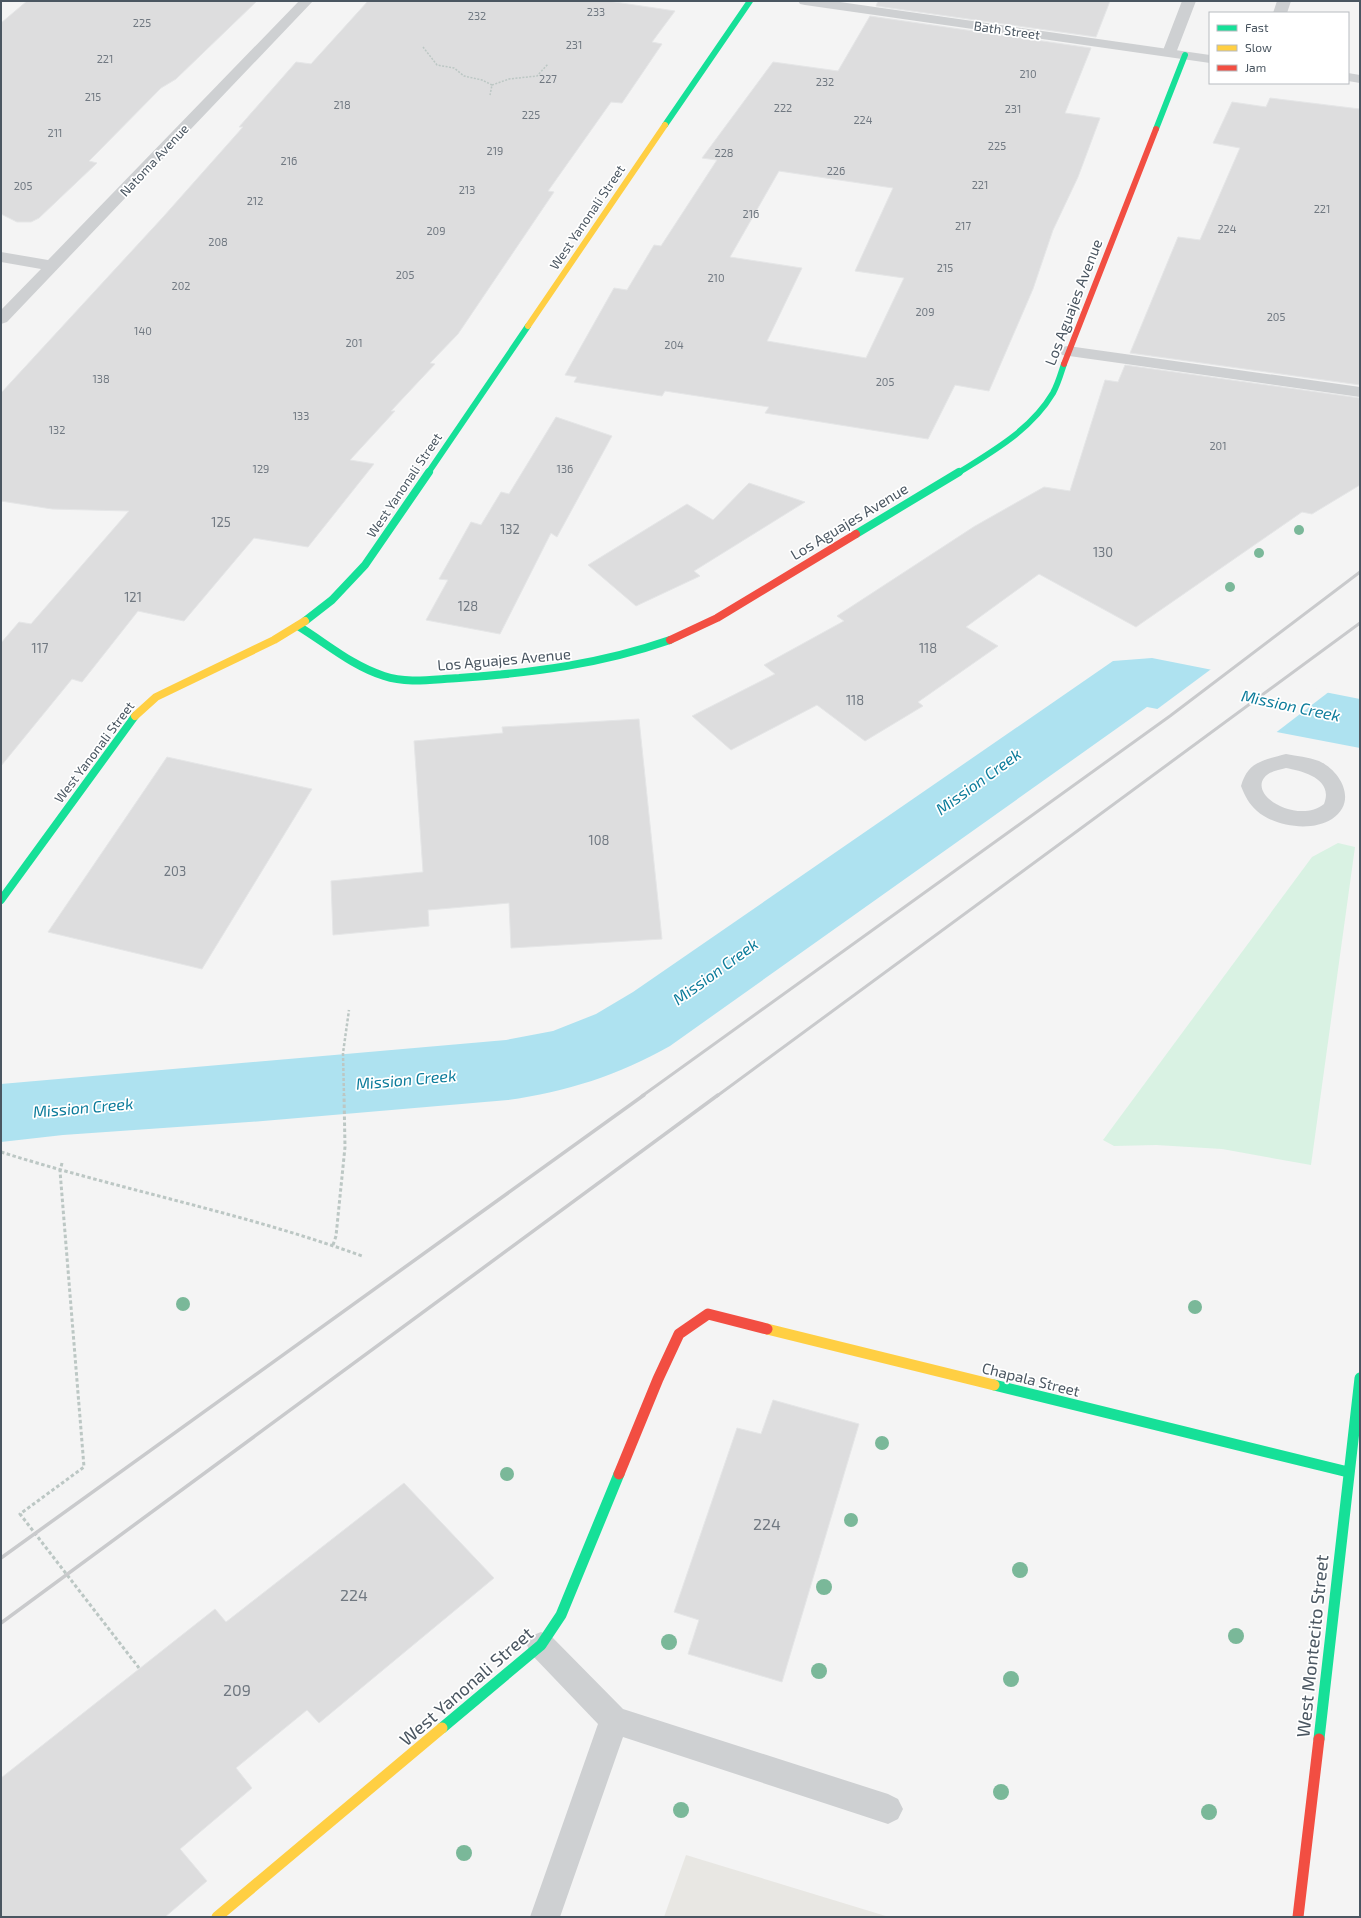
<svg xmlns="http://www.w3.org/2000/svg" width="1361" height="1918" font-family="'Exo 2',sans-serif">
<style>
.commercial{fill:#e8e7e3}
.green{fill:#d9f2e3}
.water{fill:#aee2f0}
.pier{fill:#f4f4f4}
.building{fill:#ddddde;stroke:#e5e6e7;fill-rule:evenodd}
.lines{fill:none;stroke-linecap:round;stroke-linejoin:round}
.path-far2{stroke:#bcc7c4;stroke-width:1.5;stroke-dasharray:2 1.5;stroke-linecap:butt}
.path-far1{stroke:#bcc7c4;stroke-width:2.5;stroke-dasharray:3 2;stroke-linecap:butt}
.path{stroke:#bcc7c4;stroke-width:3;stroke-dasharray:3.5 2.5;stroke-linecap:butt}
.lane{fill:#ced0d2;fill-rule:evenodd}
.street{fill:#ced0d2;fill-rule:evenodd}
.fast-far2{stroke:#16e098;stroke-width:6}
.fast-far1{stroke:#16e098;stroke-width:8}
.fast{stroke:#16e098;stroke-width:11}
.slow-far2{stroke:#ffcf43;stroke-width:6}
.slow-far1{stroke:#ffcf43;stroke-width:8}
.slow{stroke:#ffcf43;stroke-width:11}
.jam-far2{stroke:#f24e42;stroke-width:6}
.jam-far1{stroke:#f24e42;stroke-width:8}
.jam{stroke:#f24e42;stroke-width:11}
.rail-far1{stroke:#c9cacc;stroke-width:3}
.rail{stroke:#c9cacc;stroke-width:3.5}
.tree{fill:#7ab899}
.labels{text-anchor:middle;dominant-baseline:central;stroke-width:3.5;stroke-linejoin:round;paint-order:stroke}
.far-number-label{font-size:11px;fill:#707881}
.far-street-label{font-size:13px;fill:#4a5661;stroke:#fff}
.number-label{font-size:13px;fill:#707881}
.street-label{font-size:15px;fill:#4a5661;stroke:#fff}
.water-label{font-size:16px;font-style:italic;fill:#0c7c9b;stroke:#fff}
.near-number-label{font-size:16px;fill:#707881}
.near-street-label{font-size:18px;fill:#4a5661;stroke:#fff}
</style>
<rect width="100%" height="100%" fill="#f4f4f4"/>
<path class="commercial" d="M686 1855 889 1917H664Z"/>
<path class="green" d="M1338 843 1355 847 1311 1165 1222 1149 1156 1145 1114 1146 1103 1140 1312 857Z"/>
<path class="water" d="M1152 658 1360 699V748L1147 707 670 1046C619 1075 566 1092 508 1100L263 1121 63 1135 1 1142V1084L506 1040 553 1031 596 1014 633 992 1113 661Z"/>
<path class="pier" d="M1214 667 1293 683 1330 691 1274 734 1156 710Z"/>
<path class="building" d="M27 1H257L176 79 161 88 89 161 97 163 39 218 31 222H17L1 214V23Z
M368 1H608L675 11 652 42 662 44 622 103 611 102 548 191 554 192 458 334 430 363 435 364 391 411H395L350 460 374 464 308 547 254 538 184 621 138 611 82 682 72 679 1 766V643L19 622 31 624 129 511 52 509 1 501V393L164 216 243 127H239L296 62 311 64Z
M878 1H1110L1096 37 876 6Z
M870 16 1091 48 1065 113 1100 118 1078 177 1053 230 1033 289 989 391 955 385 928 439 765 413 769 407 665 391 662 396 574 382 577 377 565 375 614 288 627 290 654 245 661 246 717 160 702 158 773 62 838 71ZM779 171 893 188 855 271 904 278 866 358 767 341 802 268 730 257Z
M1270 98 1360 109V385L1130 353 1178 237 1200 240 1240 148 1213 143 1232 102 1266 107Z
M1125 365 1360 398V485L1312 514 1302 512 1136 627 1039 574 966 627 998 646 918 702 923 706 865 741 817 705 731 750 692 716 775 674 764 665 844 621 837 616 975 526 1044 487 1070 491 1105 380 1118 382Z
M556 417 612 436 557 537 551 533 500 634 426 620 448 580 439 579 471 522 481 525 501 492 509 494Z
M749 483 805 502 694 571 700 576 636 606 588 565 687 504 713 520Z
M639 719 662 939 511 948 509 903 428 910 429 926 333 935 331 881 423 872 414 741 503 733 502 727Z
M167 757 312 789 202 969 48 932Z
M773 1400 859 1424 782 1682 688 1654 699 1620 674 1612 737 1428 761 1434Z
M404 1483 494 1578 319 1723 307 1710 236 1768 252 1788 180 1849 207 1881 165 1917H1V1778L215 1609 226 1622Z"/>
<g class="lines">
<path class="path-far2" d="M423 47 437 65 454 68 464 76 482 80 492 85 490 95
M492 85 509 79 537 76 548 64"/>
<path class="path-far1" d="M344 1096 343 1053 349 1010"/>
<path class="path" d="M1 1152C121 1190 244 1213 362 1256
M62 1163 60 1171 84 1467 20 1514 139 1668
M333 1245 336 1236 345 1147 344 1095"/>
<path class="lane" d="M1182 1H1196L1176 53 1174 56H1164L1162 53Z
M1277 1H1291L1287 13H1273Z
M1068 346 1360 387V397L1062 355 1060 351 1062 347Z
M1286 754C1297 756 1308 757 1319 761 1341 771 1358 802 1332 819 1312 832 1275 827 1257 811 1249 804 1245 796 1241 786 1248 761 1264 760 1286 754ZM1286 768C1303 771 1334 779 1324 804 1299 824 1250 797 1264 778 1269 771 1279 770 1286 768Z
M541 1632 551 1636 623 1709 888 1794 898 1799 903 1809 898 1819 888 1824 623 1737 560 1917H530L598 1724 531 1654 527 1645 531 1636Z"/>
<path class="street" d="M299 1H313L7 322 1 324V310L41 269 1 262V252L48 260Z
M798 1H833L1210 55V63L805 5 800 4Z
M1348 73 1360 75V83L1348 81Z"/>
<path class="fast-far2" d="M665 125 750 1
M1156 129 1185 55
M428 473 528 326
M958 473C993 451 1031 430 1053 393 1058 384 1061 373 1064 364"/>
<path class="fast-far1" d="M856 534 959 472
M305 621 332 600 365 565 429 472
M298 626C326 643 352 666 384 676 408 684 434 679 459 678 532 673 601 664 670 640
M1 900 135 716"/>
<path class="fast" d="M994 1385 1348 1472
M442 1728 541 1645 561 1615 619 1474
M1319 1739 1360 1378"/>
<path class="slow-far2" d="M528 326 665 125"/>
<path class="slow-far1" d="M135 716 156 697 274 640 305 621"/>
<path class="slow" d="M767 1329 994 1385
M217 1917 442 1728"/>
<path class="jam-far2" d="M1064 364 1156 129"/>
<path class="jam-far1" d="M670 640 717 618 856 534"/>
<path class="jam" d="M619 1474 658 1379 679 1334 708 1314 767 1329
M1298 1917 1319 1739"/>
<path class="rail-far1" d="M642 1096 1170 716 1360 572
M717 1096 1360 623"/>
<path class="rail" d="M1 1558 644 1095
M1 1623 718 1095"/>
</g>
<g class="tree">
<circle cx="1299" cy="530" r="5"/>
<circle cx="1259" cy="553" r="5"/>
<circle cx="1230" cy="587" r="5"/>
<circle cx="183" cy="1304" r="7"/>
<circle cx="1195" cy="1307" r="7"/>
<circle cx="882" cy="1443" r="7"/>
<circle cx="507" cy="1474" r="7"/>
<circle cx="851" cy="1520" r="7"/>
<circle cx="1020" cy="1570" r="8"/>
<circle cx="824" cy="1587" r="8"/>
<circle cx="1236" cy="1636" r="8"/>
<circle cx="669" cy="1642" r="8"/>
<circle cx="819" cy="1671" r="8"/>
<circle cx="1011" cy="1679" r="8"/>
<circle cx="1001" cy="1792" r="8"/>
<circle cx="681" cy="1810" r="8"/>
<circle cx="1209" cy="1812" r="8"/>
<circle cx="464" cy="1853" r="8"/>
</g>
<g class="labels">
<g class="far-number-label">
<text x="596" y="11">233</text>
<text x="477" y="15">232</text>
<text x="142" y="22">225</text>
<text x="574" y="44">231</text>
<text x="105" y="58">221</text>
<text x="1028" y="73">210</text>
<text x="548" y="78">227</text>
<text x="825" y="81">232</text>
<text x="93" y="96">215</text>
<text x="342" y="104">218</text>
<text x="783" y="107">222</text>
<text x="1013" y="108">231</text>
<text x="531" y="114">225</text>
<text x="863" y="119">224</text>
<text x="55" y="132">211</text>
<text x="997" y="145">225</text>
<text x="495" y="150">219</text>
<text x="724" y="152">228</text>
<text x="289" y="160">216</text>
<text x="836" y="170">226</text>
<text x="980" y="184">221</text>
<text x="23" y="185">205</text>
<text x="467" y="189">213</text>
<text x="255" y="200">212</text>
<text x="1322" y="208">221</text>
<text x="751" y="213">216</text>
<text x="963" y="225">217</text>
<text x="1227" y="228">224</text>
<text x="436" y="230">209</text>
<text x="218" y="241">208</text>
<text x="945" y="267">215</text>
<text x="405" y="274">205</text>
<text x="716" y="277">210</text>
<text x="181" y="285">202</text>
<text x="925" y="311">209</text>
<text x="1276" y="316">205</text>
<text x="143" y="330">140</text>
<text x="354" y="342">201</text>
<text x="674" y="344">204</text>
<text x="101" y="378">138</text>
<text x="885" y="381">205</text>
<text x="301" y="415">133</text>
<text x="57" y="429">132</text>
<text x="1218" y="445">201</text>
<text x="261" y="468">129</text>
<text x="565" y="468">136</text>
</g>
<g class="far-street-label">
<text transform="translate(1007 30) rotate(8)">Bath Street</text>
<text transform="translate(154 160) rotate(-47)">Natoma Avenue</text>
<text transform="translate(587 217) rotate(-56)">West Yanonali Street</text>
<text transform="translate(404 485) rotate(-56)">West Yanonali Street</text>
<text transform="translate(94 752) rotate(-53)">West Yanonali Street</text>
</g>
<g class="number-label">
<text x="221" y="522">125</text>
<text x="510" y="529">132</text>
<text x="1103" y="552">130</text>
<text x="133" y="597">121</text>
<text x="468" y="606">128</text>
<text x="40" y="648">117</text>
<text x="928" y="648">118</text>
<text x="855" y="700">118</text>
<text x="599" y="840">108</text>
<text x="175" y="871">203</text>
</g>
<g class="street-label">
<text transform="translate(1073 302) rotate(-69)">Los Aguajes Avenue</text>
<text transform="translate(849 521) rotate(-31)">Los Aguajes Avenue</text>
<text transform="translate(504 659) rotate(-5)">Los Aguajes Avenue</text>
<text transform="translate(1031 1379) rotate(14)">Chapala Street</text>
</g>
<g class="water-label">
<text transform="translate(1291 705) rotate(12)">Mission Creek</text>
<text transform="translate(978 781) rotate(-36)">Mission Creek</text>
<text transform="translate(715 971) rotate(-36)">Mission Creek</text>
<text transform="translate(406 1079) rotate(-5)">Mission Creek</text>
<text transform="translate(83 1107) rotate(-5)">Mission Creek</text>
</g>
<g class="near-number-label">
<text x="767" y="1523">224</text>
<text x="354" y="1594">224</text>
<text x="237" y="1689">209</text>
</g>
<g class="near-street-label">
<text transform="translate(1312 1646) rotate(-84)">West Montecito Street</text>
<text transform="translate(466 1686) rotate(-41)">West Yanonali Street</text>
</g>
</g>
<rect width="1361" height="1918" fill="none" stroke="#4a5661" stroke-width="4"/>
<rect x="1209" y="12" width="140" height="72" fill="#ffffff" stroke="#b7bbc0"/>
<rect x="1217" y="25" width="20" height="6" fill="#16e098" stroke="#b7bbc0"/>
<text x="1245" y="32" font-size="12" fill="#4a5661">Fast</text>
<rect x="1217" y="45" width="20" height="6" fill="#ffcf43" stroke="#b7bbc0"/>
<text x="1245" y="52" font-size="12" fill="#4a5661">Slow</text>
<rect x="1217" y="65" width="20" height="6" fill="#f24e42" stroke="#b7bbc0"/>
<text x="1245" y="72" font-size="12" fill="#4a5661">Jam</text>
</svg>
